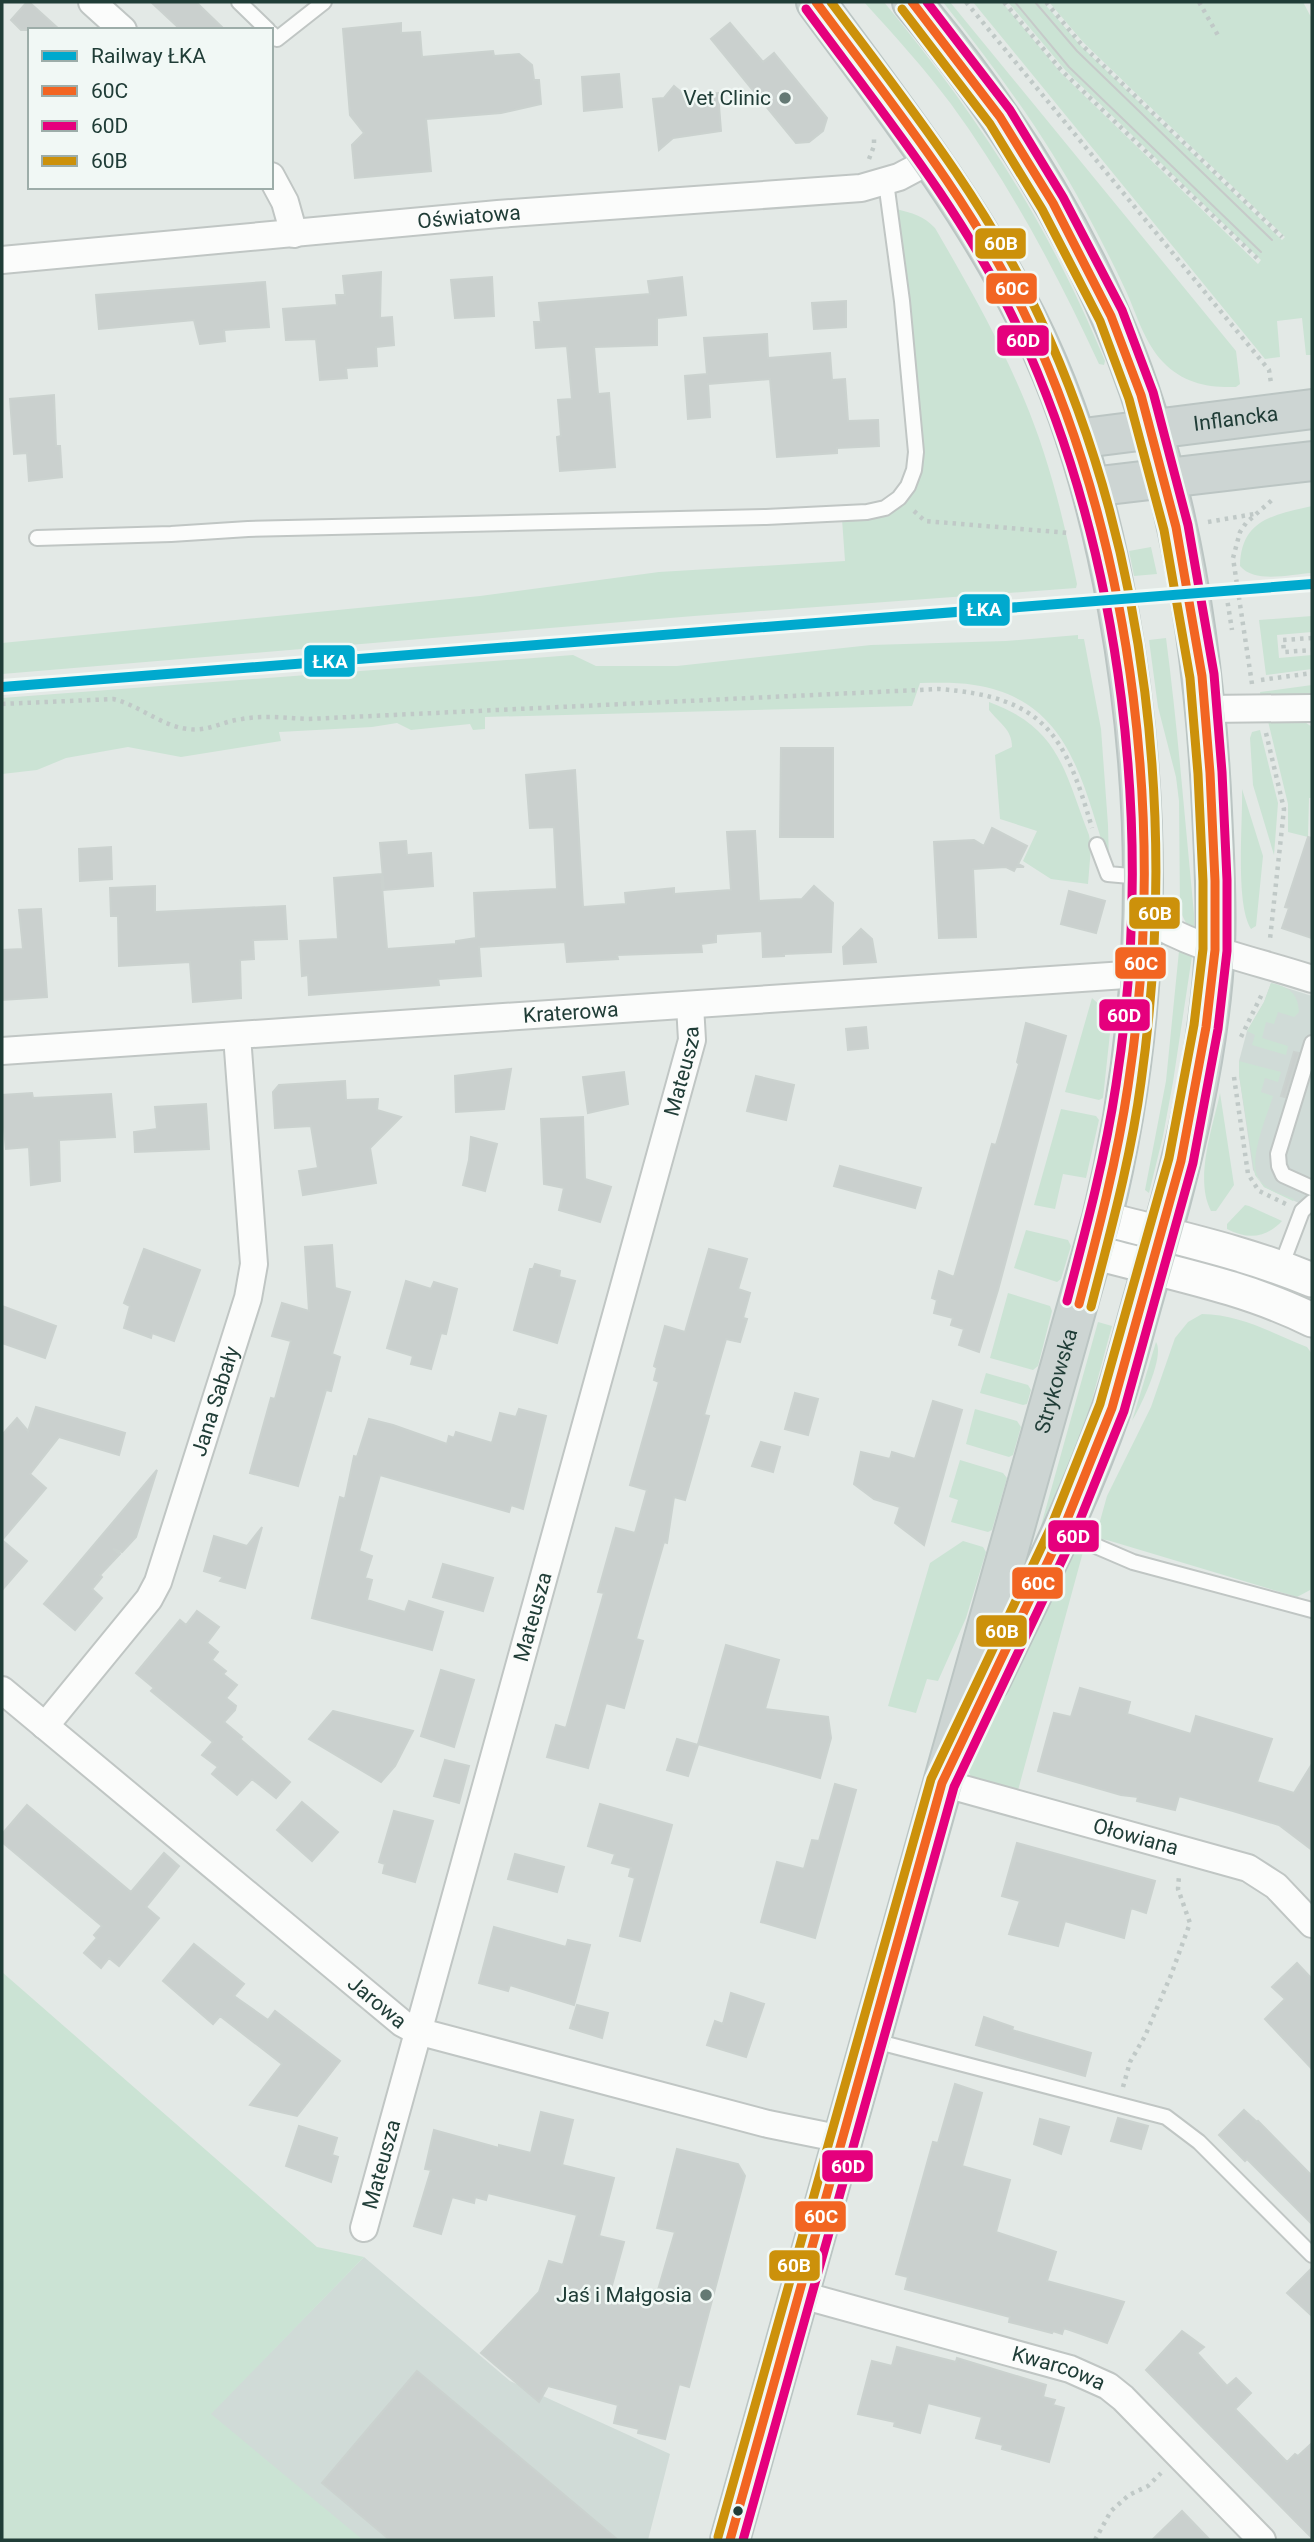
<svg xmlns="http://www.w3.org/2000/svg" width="1314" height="2542" font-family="Roboto,sans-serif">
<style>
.built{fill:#d0dbd7}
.green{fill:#cbe3d4}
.building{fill:#cad0ce;stroke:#cbd2cf;stroke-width:2}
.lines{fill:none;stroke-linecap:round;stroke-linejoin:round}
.service-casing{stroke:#c0c6c4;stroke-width:18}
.minor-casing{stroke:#c0c6c4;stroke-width:30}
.tertiary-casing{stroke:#c0c6c4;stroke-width:37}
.primary-casing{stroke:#bbc5c3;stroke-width:42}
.path{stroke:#c0c9c7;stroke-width:4.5;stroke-dasharray:3.5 5;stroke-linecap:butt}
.service{stroke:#fbfcfb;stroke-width:14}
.minor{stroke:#fbfcfb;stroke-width:26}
.tertiary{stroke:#fbfcfb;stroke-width:33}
.primary{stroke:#cdd5d3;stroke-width:38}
.tram{stroke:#c6cac9;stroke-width:2}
.bus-1-casing{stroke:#f1f8f5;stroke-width:14}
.bus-2-casing{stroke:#f1f8f5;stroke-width:14}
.bus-3-casing{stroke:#f1f8f5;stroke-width:14}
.bus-1{stroke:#f26522;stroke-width:9}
.bus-2{stroke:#e5007d;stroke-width:9}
.bus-3{stroke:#cc910b;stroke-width:9}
.rail-1-casing{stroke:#f1f8f5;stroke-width:16}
.rail-1{stroke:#00a9ce;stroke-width:10}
.poi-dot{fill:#647974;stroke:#f1f8f5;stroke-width:2.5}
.bus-dot{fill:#203d37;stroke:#f1f8f5;stroke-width:2.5}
.labels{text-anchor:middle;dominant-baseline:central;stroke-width:5;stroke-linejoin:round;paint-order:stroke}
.poi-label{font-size:21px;fill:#203d37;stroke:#f1f8f5;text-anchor:end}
.street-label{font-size:21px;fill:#203d37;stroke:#f1f8f5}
.line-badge{stroke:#f1f8f5;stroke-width:2.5}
.badge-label{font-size:19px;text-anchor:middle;font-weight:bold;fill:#fff}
</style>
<rect width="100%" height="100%" fill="#e3e9e6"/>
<path class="built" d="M1271 983 1312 996V1209L1264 1187 1253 1170 1239 1075V1061L1247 1031 1264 1002Z
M364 2257 510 2381 670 2454 648 2540H359L210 2414Z"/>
<path class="green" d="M864 2H884C978 116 1048 223 1105 361L1104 365 1099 364C1057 273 1010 185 951 104 924 68 894 35 864 2Z
M943 2H950L1236 351 1240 384 1236 387C1208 388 1183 383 1163 362 1144 342 1137 315 1126 291 1113 263 1099 236 1085 210 1045 135 995 68 943 2Z
M973 2H1002L1061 73 1258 264 1261 260 1066 71 1008 2H1043L1081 46 1282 240 1285 237 1084 43 1049 2H1303L1312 19V355H1306L1302 318 1277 321 1280 357 1265 359Z
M896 209C912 213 924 216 935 228 967 283 999 339 1024 399 1049 458 1064 521 1077 584L1076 588 694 616 2 674V643L480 596 659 572 845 561 842 519 887 514 922 453 909 299Z
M1312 506V573C1291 574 1255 584 1240 566 1241 519 1274 515 1312 506Z
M1151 547 1157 574 1134 576 1129 551Z
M1312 616V632L1277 635 1279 658 1312 655V669L1266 675 1259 620Z
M1078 635V639H1084L1101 729 1108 825 1109 863C1082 785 1072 700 974 685 956 682 938 683 920 683L912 706 485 717V729L473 730 470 724 411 730 397 723 372 727 279 732 281 741 181 757 128 747 66 758 37 770 2 774V698L573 655 596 666H677L871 645 1006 641Z
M1166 638C1178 730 1185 822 1194 914V928L1189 929 1180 911 1179 801 1176 777 1158 707 1149 640Z
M1312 685V698L1261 699 1260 692Z
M989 702C1060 728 1064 771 1089 835L1091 847 1088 884 1051 879 1023 861 1037 831 1000 819 995 755 1012 747C1012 729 999 723 989 710Z
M1267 717 1302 720 1312 727V798H1309L1308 837 1288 832V804Z
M1260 730 1278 803 1274 855 1253 785 1250 738 1252 732Z
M1242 789 1263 856 1256 926 1251 929C1235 904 1243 822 1242 789Z
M1179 951 1192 956 1173 1082 1163 1136 1149 1193 1145 1190 1166 1081Z
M1271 983C1289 987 1298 993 1299 1012L1294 1017 1278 1012 1274 1024 1266 1022 1262 1038 1288 1046 1286 1055 1252 1045 1255 1035 1247 1031 1264 1002Z
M1092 998 1104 1009 1111 1024 1103 1098 1099 1100 1065 1092Z
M1239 1061 1281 1072 1278 1082 1265 1078 1261 1092 1273 1096C1267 1116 1246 1163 1260 1181 1268 1190 1283 1195 1294 1199L1293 1201 1264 1187 1255 1175 1239 1075Z
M1220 1093 1234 1185 1216 1211H1211C1194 1179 1213 1127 1220 1093Z
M1061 1109 1096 1116 1099 1120 1086 1178 1063 1174 1055 1209 1034 1205Z
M1245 1205 1249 1206 1282 1221C1266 1238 1248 1240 1227 1229V1224Z
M1026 1230 1068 1240 1071 1246 1061 1279 1057 1282 1014 1268Z
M1008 1293 1050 1306 1052 1311 1038 1366 1033 1370 990 1358Z
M1202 1314C1239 1314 1272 1333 1307 1347L1312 1354V1589L1297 1597 1107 1540 1095 1539 1107 1496 1151 1407 1175 1338 1188 1322Z
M1098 1322 1112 1326 1076 1459 1037 1540Z
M1156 1342C1165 1356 1141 1406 1132 1421Z
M986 1373 1028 1385 1031 1390 1027 1404 1023 1405 980 1393Z
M975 1409 1017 1421 1021 1427 1013 1455 1009 1457 966 1444Z
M960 1460 1003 1473 1007 1478 992 1530 988 1532 951 1522 958 1500 949 1497Z
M963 1541 983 1547 986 1552 966 1618 938 1681 927 1679 916 1713 888 1706 930 1563Z
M1070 1550 1083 1552 1017 1794 972 1778 968 1771 988 1721Z
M2 1972 317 2247 364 2257 211 2414 363 2540H2Z"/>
<path class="building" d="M27 2H29L60 30H21L11 20Z
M151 2H196L225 30H181Z
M401 23V33L420 32 422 57 493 51 494 56 519 54 532 65 534 80H539L541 104 501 113 426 119 431 171 355 178 352 145 364 133 350 115 343 29Z
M730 23 763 62 774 53 827 118 823 131 809 142 796 143 711 39Z
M619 74 622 107 584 111 582 77Z
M674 86 686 96 718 93 721 131 673 138 659 150 653 99 664 98Z
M381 272 380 318 392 317 394 345 376 347 377 366 346 368 347 378 320 380 316 339 286 340 283 309 337 305 336 295H345L343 276Z
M492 277 494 316 455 318 451 280Z
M682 277 686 315 657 318V345L594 347 598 394 609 393 615 467 560 471 557 437 561 436 558 400 572 399 567 346 536 348 534 322H541L539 303 650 294 648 281Z
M265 282 269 327 224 330 225 341 200 344 194 320 99 329 96 295Z
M846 301V327L814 329 812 303Z
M767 334 768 358 830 353 832 380 845 379 848 421 878 420 879 446 837 448V453L777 457 770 379 708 384 710 417 688 419 685 376 707 374 704 338Z
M54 395 56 446H60L62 477 29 481 27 453 14 454 10 399Z
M781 748H833V837H780Z
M575 770 583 907 626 904 625 893 674 888V894L731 890 727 832 755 831 759 901 802 899 814 886 833 903 831 952 784 954V956L763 957 762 931 716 934V942L701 944 702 952 617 955 618 959 567 962 565 942 479 947 481 976 438 979 439 985 309 995 308 975 302 976 300 941 338 939 334 878 381 874 387 949 456 944V941L476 938 474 893 557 889 554 827 530 828 526 775Z
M992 828 1027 846 1018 864 1024 867H1016L1014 871 1006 867 973 869 976 937 939 938 934 842 974 840 984 846Z
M1308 837 1312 838V938L1282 928 1289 908 1285 907Z
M406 841 407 855 431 853 433 886 384 890 380 843Z
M111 847 112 879 80 881 79 849Z
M155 886V912L285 906 287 939 253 940 254 959 240 960 241 998 193 1002 190 962 119 966 118 916H111L110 888Z
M1069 891 1105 901 1096 933 1061 924Z
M41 909 47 997 2 1000V950L23 949 19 910Z
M861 929 872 939 876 962 844 964 843 947Z
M1026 1023 1066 1036 998 1290 979 1352 959 1345 964 1329 951 1325 953 1318 934 1313 937 1300 932 1298 939 1271 954 1277 992 1144 996 1145 1002 1125 1019 1064 1017 1062Z
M866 1027 868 1048 848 1050 846 1029Z
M1294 1052 1299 1053 1285 1097 1281 1096Z
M511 1069 504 1109 456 1112 455 1076Z
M624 1072 628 1104 588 1113 583 1077Z
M756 1076 794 1085 786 1120 747 1111Z
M345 1081 346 1100 378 1099 377 1110 401 1117 370 1148 376 1183 303 1195 299 1171 318 1168 311 1126 275 1128 273 1092 279 1085Z
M32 1093 33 1098 111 1094 115 1137 59 1140 60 1181 31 1185 29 1147 6 1149 4 1129H2V1095Z
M206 1104 209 1149 135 1152 134 1132 157 1129 155 1107Z
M583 1117 585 1179 611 1187 600 1222 559 1210 564 1188 544 1184 541 1119Z
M471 1137 497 1144 485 1191 463 1185 469 1160Z
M840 1166 921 1188 915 1208 834 1186Z
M332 1245 335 1288 350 1292 332 1354 340 1357 331 1391 326 1390 298 1486 250 1473 271 1398 275 1399 291 1341 272 1336 282 1303 309 1311 305 1247Z
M144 1249 200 1270 174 1341 152 1333 151 1338 124 1328 130 1306 124 1303Z
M709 1249 747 1259 738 1289 750 1293 743 1318 747 1319 740 1342 726 1339 704 1415 709 1416 685 1500 674 1497 667 1543 664 1542 636 1639 643 1641 624 1708 606 1703 588 1768 547 1757 556 1725 566 1728 604 1593 598 1592 616 1528 635 1533 647 1490 630 1485 659 1382 654 1380 657 1368 654 1366 665 1326 685 1332Z
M535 1264 560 1271 559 1277 575 1281 557 1343 514 1330 530 1269H533Z
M406 1281 431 1289 434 1282 457 1289 446 1334 441 1333 431 1369 411 1364 413 1356 387 1348Z
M2 1306 56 1326 45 1358 2 1343Z
M795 1393 818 1399 808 1435 785 1429Z
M933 1401 962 1410 924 1545 895 1523 900 1507 874 1499 854 1484 861 1452 890 1459 892 1452 915 1459Z
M36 1407 125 1433 119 1455 59 1437 30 1474 46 1488 2 1540V1435L17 1418 28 1431Z
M519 1409 546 1416 523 1509 511 1505 509 1512 380 1475 359 1551 372 1556 365 1578 372 1580 367 1600 405 1612 409 1601 443 1612 432 1650 312 1618 340 1497 345 1499 354 1456 357 1457 369 1419 393 1425 447 1444 449 1436 454 1438 456 1432 492 1443 500 1413 516 1417Z
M761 1442 780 1447 773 1472 752 1466Z
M157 1470 136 1537 122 1552 113 1549 120 1554 100 1575 102 1577 92 1589 102 1598 75 1630 44 1604Z
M262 1527 245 1588 220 1581 223 1577 204 1571 214 1536 247 1546Z
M2 1540 27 1561 2 1590Z
M443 1564 493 1578 483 1611 433 1597Z
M197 1611 219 1627 207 1643 218 1652 212 1660 226 1671 223 1674 237 1685 226 1698 236 1706 235 1710 224 1722 242 1737 240 1739 290 1782 276 1798 252 1779 237 1795 212 1774 218 1767 202 1755 213 1742 151 1691 154 1688 136 1673 180 1620 186 1625Z
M726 1645 779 1660 765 1709 828 1717 831 1738 820 1778 698 1744Z
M441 1670 474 1680 454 1747 421 1736Z
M1080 1688 1130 1702 1127 1714 1191 1734 1196 1716 1272 1739 1257 1782 1294 1793 1312 1764V1850L1279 1825 1233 1811 1179 1796 1175 1810 1137 1801 1138 1797 1121 1795 1038 1771 1054 1713 1071 1717Z
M333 1711 413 1731 395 1766 381 1782 309 1739Z
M677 1739 698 1745 688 1776 667 1770Z
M445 1760 469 1766 459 1803 434 1796Z
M835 1784 856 1790 815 1938 761 1922 777 1862 804 1869 812 1840 819 1841Z
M302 1802 338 1832 312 1861 277 1830Z
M600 1804 672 1825 640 1941 620 1936 635 1878 629 1876 631 1868 612 1863 615 1854 588 1846Z
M27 1805 131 1892 164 1853 179 1866 146 1907 159 1918 119 1966 109 1958 101 1968 84 1953 97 1938 94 1935 102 1926 2 1842V1834Z
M394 1811 433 1821 415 1882 383 1873 385 1864 379 1862Z
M1017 1843 1155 1881 1146 1913 1131 1908 1124 1938 1065 1921 1058 1946 1009 1934 1020 1901 1002 1896Z
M515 1854 564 1867 557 1892 508 1879Z
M494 1927 566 1947 568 1940 590 1945 574 2005 510 1985 508 1991 479 1983Z
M194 1944 244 1984 234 1996 268 2020 275 2011 340 2061 297 2116 250 2105 282 2064 220 2016 213 2024 163 1981Z
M1297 1963 1312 1979V2069L1265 2019 1285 1999 1272 1987Z
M731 1993 764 2004 746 2057 707 2045 715 2021 723 2024Z
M577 2005 608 2013 602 2038 570 2028Z
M984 2017 1013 2027 1012 2030 1091 2053 1085 2076 976 2045Z
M955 2084 982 2093 962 2166 1010 2180 996 2232 1056 2252 1047 2281 1124 2302 1107 2343 1064 2328 1062 2334 1053 2331 1052 2333 1009 2322 1010 2317 905 2289 908 2277 896 2274 933 2142 938 2143Z
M1244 2110 1257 2122 1258 2121 1312 2176V2224L1247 2159 1245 2161 1219 2135Z
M541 2112 573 2120 562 2165 614 2178 599 2236 624 2242 609 2296 653 2307 675 2232 657 2228 677 2149 738 2164 745 2176 689 2387 679 2384 665 2439 638 2433 639 2429 614 2423 618 2405 548 2386 539 2402 481 2353 539 2292 549 2261 563 2265 577 2215 488 2193 486 2200 475 2197 474 2203 452 2197 441 2234 414 2226 431 2170 425 2169 434 2130 499 2148V2145L531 2153Z
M1118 2118 1148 2126 1141 2149 1111 2141Z
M1040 2119 1069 2127 1061 2154 1034 2144Z
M299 2126 337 2138 332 2155 338 2157 331 2182 286 2166Z
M1312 2268V2316L1287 2293Z
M1182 2331 1204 2347 1197 2353 1227 2386 1236 2378 1251 2393 1235 2409 1287 2462 1295 2454 1298 2456 1312 2443V2538L1146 2370Z
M897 2347 956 2362 957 2358 1046 2385 1043 2397 1055 2400 1053 2405 1064 2408 1049 2462 1002 2449 1003 2445 976 2438 982 2417 928 2403 920 2433 894 2426 895 2422 858 2414 872 2361 892 2366Z
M417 2371 618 2540H390L322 2483Z
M1182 2511 1210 2540H1152Z"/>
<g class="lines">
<g class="service-casing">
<path id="service" d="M239 2 268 30
M271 33 277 39 324 2
M37 538 171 534 248 529 766 517 867 512 885 508 899 498 908 486 914 470 916 452 902 301 886 182
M1097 845 1108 874 1141 877
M1312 1043 1278 1154 1279 1166 1283 1175 1312 1188
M1280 1269 1302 1211 1312 1202
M1063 1532 1133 1562 1312 1610
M871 2040 1166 2117 1199 2142 1312 2255"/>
</g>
<g class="minor-casing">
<g id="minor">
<path d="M92 2 123 30"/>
<path d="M271 176 285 202 294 234"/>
<path id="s1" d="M2 260 498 214 861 188 899 177 931 160"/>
<path d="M1205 709 1312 708"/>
<path d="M1144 917C1195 950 1255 960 1312 979"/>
<path id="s2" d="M2 1051 1140 974"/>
<path id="s3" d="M2 1690 402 2023 417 2031 768 2124 842 2139"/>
<path id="s4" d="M45 1726 149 1599 158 1582 248 1298 254 1264 237 1036"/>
<path id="s5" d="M942 1783 1248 1868 1276 1886 1312 1924"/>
<path id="s6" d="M364 2228 692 1040 690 1005"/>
<path id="s7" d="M798 2294 1070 2369 1108 2386 1123 2398 1262 2540"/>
</g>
</g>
<g class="tertiary-casing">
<path id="tertiary" d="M1102 1218C1172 1237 1245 1252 1312 1280
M1093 1252C1166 1272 1244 1286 1312 1320"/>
</g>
<g class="primary-casing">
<g id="primary">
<path d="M912 2C1000 107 1076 225 1126 354 1182 499 1205 657 1212 811 1214 856 1217 901 1215 946 1210 1054 1181 1169 1151 1272 1137 1318 1126 1365 1111 1410 1078 1504 1033 1592 990 1682"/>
<path id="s8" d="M1076 439 1312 409"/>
<path d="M1091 487 1312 461"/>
<path id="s9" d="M730 2540 1102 1218C1152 1016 1155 813 1118 609 1100 509 1072 408 1026 317 969 204 891 104 816 2"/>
</g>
</g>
<path class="path" d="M966 2 1269 370 1271 383
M1004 2 1062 71 1259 260
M1046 2 1082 45 1282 237
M1199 2 1219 37
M869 159 874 146V138
M914 511 925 521 1069 533
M1208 522 1254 514
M1225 586 1232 630
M1312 638 1283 640 1284 652 1312 650
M1261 680 1312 673
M1252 684 1233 558 1240 532 1246 523 1272 500
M2 704 113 699C139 705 161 726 188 729 208 732 223 721 242 719 264 715 286 718 308 719L939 689C1044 697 1065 734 1092 828
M1266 733 1284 809 1270 939
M1241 1037 1263 992
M1234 1077 1248 1174 1259 1191 1286 1204
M1123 2087 1130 2062 1145 2036 1171 1975 1190 1923 1178 1889 1179 1876
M1095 2540 1111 2511 1129 2495 1148 2486 1161 2473"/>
<use href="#service" class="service"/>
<use href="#minor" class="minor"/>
<use href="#tertiary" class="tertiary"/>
<use href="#primary" class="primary"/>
<path class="tram" d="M1015 2 1069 67 1261 252
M1035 2 1077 51 1272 240"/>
<g class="bus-1-casing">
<path id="bus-1" d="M816 2C892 104 974 205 1028 321 1136 554 1167 834 1128 1086 1117 1160 1098 1232 1079 1304
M730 2540 942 1783 1062 1532 1112 1408 1181 1161 1206 1027 1215 950V881L1210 773 1202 676 1176 527 1141 395 1111 316 1053 203 1000 117 912 2"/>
</g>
<g class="bus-2-casing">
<path id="bus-2" d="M806 9C881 111 963 211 1017 326 1124 556 1155 835 1116 1085 1105 1158 1086 1229 1067 1301
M743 2540 954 1787 1073 1537 1124 1411 1193 1163 1218 1029 1227 951V880L1222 772 1214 674 1188 525 1153 392 1122 310 1063 197 1010 110 927 2"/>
</g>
<g class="bus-3-casing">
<path id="bus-3" d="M831 2C906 102 986 202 1039 316 1149 552 1177 826 1141 1082 1131 1158 1110 1233 1091 1307
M718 2537 931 1779 1051 1527 1100 1404 1169 1158 1194 1025 1203 949V881L1198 774 1190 678 1164 530 1129 399 1100 321 1042 209 990 124 902 9"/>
</g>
<use href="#bus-1" class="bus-1"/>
<use href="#bus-2" class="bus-2"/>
<use href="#bus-3" class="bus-3"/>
<g class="rail-1-casing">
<path id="rail-1" d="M2 687 1312 584"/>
</g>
<use href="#rail-1" class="rail-1"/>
</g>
<g class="poi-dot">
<circle cx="785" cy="98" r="7"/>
<circle cx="706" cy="2295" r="7"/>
</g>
<circle class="bus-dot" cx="738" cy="2511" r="6"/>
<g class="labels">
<g class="poi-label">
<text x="771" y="98">Vet Clinic</text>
<text x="692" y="2295">Jaś i Małgosia</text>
</g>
<g class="street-label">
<text stroke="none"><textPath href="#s1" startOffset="469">Oświatowa</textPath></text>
<text stroke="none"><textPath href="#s8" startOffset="161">Inflancka</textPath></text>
<text stroke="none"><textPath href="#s2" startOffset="570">Kraterowa</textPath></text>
<text stroke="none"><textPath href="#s6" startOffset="1200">Mateusza</textPath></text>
<text stroke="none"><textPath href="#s9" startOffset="1204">Strykowska</textPath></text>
<text stroke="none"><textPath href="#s4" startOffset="373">Jana Sabały</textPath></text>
<text stroke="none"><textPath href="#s6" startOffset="634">Mateusza</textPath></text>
<text stroke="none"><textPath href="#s5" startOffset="201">Ołowiana</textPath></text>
<text stroke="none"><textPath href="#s3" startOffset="488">Jarowa</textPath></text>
<text stroke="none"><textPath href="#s6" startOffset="66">Mateusza</textPath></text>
<text stroke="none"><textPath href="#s7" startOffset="271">Kwarcowa</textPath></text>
</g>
</g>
<g class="line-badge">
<rect x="974" y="227" width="53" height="33" rx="7" fill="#cc910b"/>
<rect x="985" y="272" width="53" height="33" rx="7" fill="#f26522"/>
<rect x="996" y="324" width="54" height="33" rx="7" fill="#e5007d"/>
<rect x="958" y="593" width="53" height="34" rx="7" fill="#00a9ce"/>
<rect x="303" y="644" width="53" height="34" rx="7" fill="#00a9ce"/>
<rect x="1128" y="896" width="53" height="34" rx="7" fill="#cc910b"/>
<rect x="1114" y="946" width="53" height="34" rx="7" fill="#f26522"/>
<rect x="1098" y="998" width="53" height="34" rx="7" fill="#e5007d"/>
<rect x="1047" y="1519" width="53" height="34" rx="7" fill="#e5007d"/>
<rect x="1011" y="1566" width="53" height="34" rx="7" fill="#f26522"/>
<rect x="975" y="1614" width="53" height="34" rx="7" fill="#cc910b"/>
<rect x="821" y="2149" width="53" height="34" rx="7" fill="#e5007d"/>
<rect x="794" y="2200" width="53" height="33" rx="7" fill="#f26522"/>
<rect x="768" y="2249" width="53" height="33" rx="7" fill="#cc910b"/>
</g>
<g class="badge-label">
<text x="1001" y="250">60B</text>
<text x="1012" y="295">60C</text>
<text x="1023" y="347">60D</text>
<text x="984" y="616">ŁKA</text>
<text x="330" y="668">ŁKA</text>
<text x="1155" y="920">60B</text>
<text x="1141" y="970">60C</text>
<text x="1124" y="1022">60D</text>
<text x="1073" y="1543">60D</text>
<text x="1038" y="1590">60C</text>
<text x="1002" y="1638">60B</text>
<text x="848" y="2173">60D</text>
<text x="821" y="2223">60C</text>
<text x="794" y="2272">60B</text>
</g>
<rect width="1314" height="2542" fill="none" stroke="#203d37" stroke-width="7"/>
<rect x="28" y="28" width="245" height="161" fill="#f1f8f5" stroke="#9dada9" stroke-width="2"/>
<rect x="42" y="51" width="35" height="10" fill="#00a9ce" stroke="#9dada9" stroke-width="2"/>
<text x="91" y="63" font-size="21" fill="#203d37">Railway ŁKA</text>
<rect x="42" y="86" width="35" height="10" fill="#f26522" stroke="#9dada9" stroke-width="2"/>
<text x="91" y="98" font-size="21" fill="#203d37">60C</text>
<rect x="42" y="121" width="35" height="10" fill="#e5007d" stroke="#9dada9" stroke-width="2"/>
<text x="91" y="133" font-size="21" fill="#203d37">60D</text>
<rect x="42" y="156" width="35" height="10" fill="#cc910b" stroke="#9dada9" stroke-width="2"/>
<text x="91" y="168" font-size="21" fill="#203d37">60B</text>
</svg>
